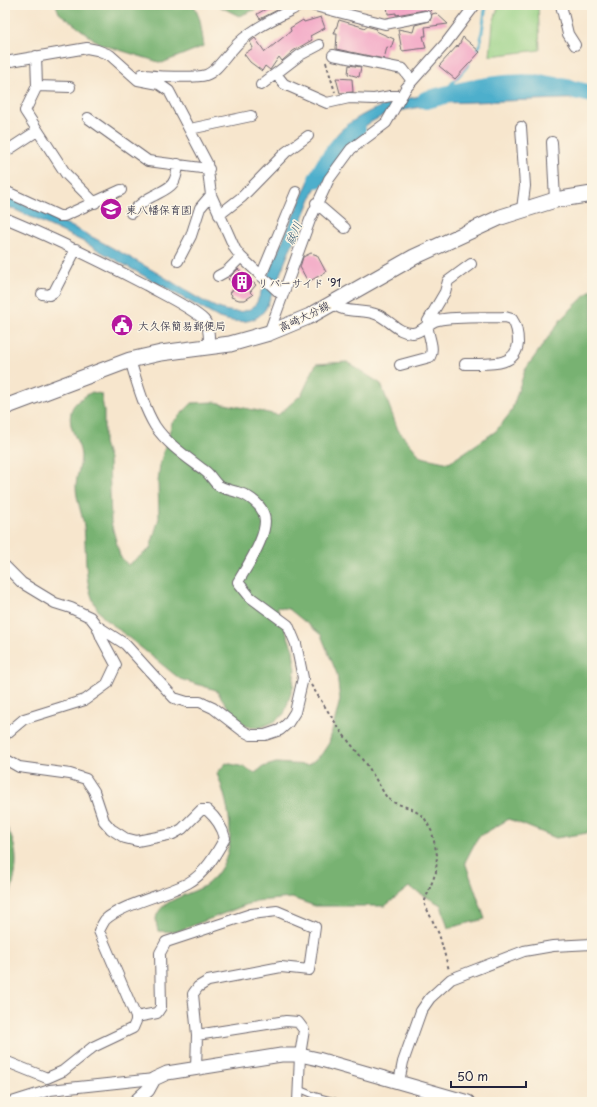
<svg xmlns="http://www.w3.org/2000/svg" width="597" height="1107" font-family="'Playpen Sans','Klee One',sans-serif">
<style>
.green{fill:#96d084;stroke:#5c7960}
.forest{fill:#78b272;stroke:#4d6a56}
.water{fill:#4dafcc;stroke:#386884}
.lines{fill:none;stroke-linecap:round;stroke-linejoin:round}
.stream{stroke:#4dafcc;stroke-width:3}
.river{stroke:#4dafcc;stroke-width:18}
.building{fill:#f2a0c3}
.service-casing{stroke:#6d676e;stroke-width:7}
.minor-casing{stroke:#6d676e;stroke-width:12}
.tertiary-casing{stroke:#6d676e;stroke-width:15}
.secondary-casing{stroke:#6d676e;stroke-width:17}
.path{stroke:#6d676e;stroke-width:2;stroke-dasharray:3 3;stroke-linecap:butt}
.service{stroke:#fff;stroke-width:5}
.minor{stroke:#fff;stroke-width:10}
.tertiary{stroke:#fff;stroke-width:13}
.secondary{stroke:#fff;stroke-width:15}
.labels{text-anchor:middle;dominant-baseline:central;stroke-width:3;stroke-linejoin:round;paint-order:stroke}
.poi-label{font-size:11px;fill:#22223b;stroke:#fcf5e5;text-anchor:start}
.street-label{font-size:11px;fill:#22223b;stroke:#fcf5e5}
.water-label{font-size:12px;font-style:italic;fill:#335a75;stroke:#fcf5e5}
</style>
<rect width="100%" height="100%" fill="#fcf5e5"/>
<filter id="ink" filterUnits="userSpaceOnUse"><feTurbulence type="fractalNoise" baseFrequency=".025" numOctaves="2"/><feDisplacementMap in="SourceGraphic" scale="8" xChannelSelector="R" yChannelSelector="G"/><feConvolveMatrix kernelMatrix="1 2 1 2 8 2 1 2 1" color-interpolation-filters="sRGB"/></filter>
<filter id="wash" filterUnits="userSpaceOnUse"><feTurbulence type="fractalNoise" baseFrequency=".012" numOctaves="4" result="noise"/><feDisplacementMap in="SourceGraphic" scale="16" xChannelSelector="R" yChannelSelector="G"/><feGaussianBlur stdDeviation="0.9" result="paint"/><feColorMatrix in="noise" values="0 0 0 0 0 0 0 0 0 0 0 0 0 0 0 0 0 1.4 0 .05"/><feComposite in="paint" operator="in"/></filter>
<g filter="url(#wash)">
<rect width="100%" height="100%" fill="#f7e6cd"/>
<path class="green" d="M499 5H538L540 50 490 56 493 23Z"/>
<path class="forest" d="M56 5H194L200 20 204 46 162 63 100 44 59 13Z
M217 5H261L259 8 239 16Z
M592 289V827L587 833 556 838 509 819 478 837 465 862 485 919 448 928 441 905 409 887 385 906H315L292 898 256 901 176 932 158 931C157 927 156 922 156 919 158 899 195 894 207 884 242 856 230 808 217 773L226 763 244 767 255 773 263 767 276 763 308 765 321 755 329 743 340 700 337 674 321 635 289 609 277 607 293 650 295 668 293 687 284 714 274 722 259 728 246 726 232 713 216 690 180 679 103 617C82 592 87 556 84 526 82 513 76 499 76 486 76 476 81 466 81 456 80 440 67 429 71 412 73 402 84 397 92 392L101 394 104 411V443L109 459 111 522 120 556 128 565 150 549 159 518 158 482 160 464 172 423 192 403 215 402 278 415 302 394 316 364 347 362 381 384 398 430 421 457 449 463 496 431 511 412 525 370 562 318Z
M5 824C23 854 16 878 5 910Z"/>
<path class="water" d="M528 89 589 88 592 89V98L442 103 388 113 371 122 335 147 319 179 266 308C256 325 236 323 219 318L82 241 5 205V196C56 217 105 243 152 270 173 281 202 304 224 310 236 313 251 313 257 302 276 253 298 206 319 158L321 159C327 150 332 139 340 131 389 87 467 92 528 89Z"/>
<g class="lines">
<path class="stream" d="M476 51 480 45 486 5
M445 95C449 82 462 75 469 63"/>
<path class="river" d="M426 100C465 89 509 79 550 85 564 87 578 91 592 94
M317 179C327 159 339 142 357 129"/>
</g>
<g id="blocks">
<path class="building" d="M273 5H287L260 19 257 14Z
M387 5H433L430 8 431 13 425 10 396 15V13L388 14Z
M436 13 448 24 425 27 426 36H423L426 48 402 51 398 29 413 32 415 25 430 21 432 14Z
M321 17 325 28 310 36 312 40 293 51 282 61 279 57 270 70 265 66 262 71 250 62 244 54 253 48 250 42 255 38 265 52 291 31 290 28 303 20 304 22Z
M339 20 366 28V26L377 29 376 31 394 39 391 48 387 47 384 59 336 49 337 34H334Z
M463 37 480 52 455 79 439 66 458 45V47Z
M349 65 361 67 359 77 348 74Z
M336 78 352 79 353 92 340 93Z
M311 253 317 255 326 272 308 282 300 267 303 257Z
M238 269 256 285 250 292 253 295 245 300H239L231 297 232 295 230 293 236 286 228 279Z"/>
</g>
</g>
<g filter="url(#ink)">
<use href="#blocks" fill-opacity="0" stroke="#6d676e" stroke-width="1"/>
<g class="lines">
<g class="service-casing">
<path id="service" d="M299 1089 316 1096 338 1102"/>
</g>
<g class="minor-casing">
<path id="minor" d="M311 5 385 24 426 16
M561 5 568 34 575 45
M333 55 403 69 412 81
M36 56 37 86 25 111 66 174 95 203
M5 62 87 48 97 50 110 55 138 80 159 84 169 91 207 163 211 195 235 249 241 257 282 295
M142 74C151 77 197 78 206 75 216 72 225 57 232 50 249 29 278 17 301 5
M276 74 284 84 327 103 349 98 374 99 391 96H400
M261 85 300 55 319 45
M37 86 70 87
M88 118 148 161 209 169
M521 127 525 186 522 209
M190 129 251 116
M552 142 555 200
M5 152 37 131
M5 191 59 216H64L121 190
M316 203 345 228
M131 213C137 207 144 200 153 196 170 187 176 187 178 164
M219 215 242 197 286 152 308 136
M5 218C53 238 100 261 146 285 162 294 192 308 204 320 210 327 209 338 209 347
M178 261 191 236 200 208 211 195
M218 276 227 271 241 257
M261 276 296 192
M42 294 49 295 54 292 76 249
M332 303C346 315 362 308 378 315 390 320 399 334 413 333 423 332 428 322 438 320 458 316 484 318 505 317L512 319C517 326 518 335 518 343 516 369 484 363 465 364
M269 333 310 220 329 179 351 149 386 123 406 88 446 43 475 5
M400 365 430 357C436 346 425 332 428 321L445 292 448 281 471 264
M5 566 22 583 55 603 71 608 90 617 97 626 102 639 116 665 107 684 85 700 24 719 5 735
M97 626 125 644 174 698 187 702H200L213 708 243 731 251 735H265L280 730 288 723 295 712 303 678 296 644 288 625 250 597 238 582C247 566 272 530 263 512 259 503 246 494 237 492 231 490 224 489 219 486 214 483 211 475 205 471 188 458 167 444 155 426 143 406 137 382 130 360
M5 759 19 767 70 774 86 779 94 791 104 821 111 829 125 838 137 841 173 834 182 829 201 810H207C216 818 222 826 225 838 216 854 205 874 188 883 166 895 122 904 105 920 103 923 101 927 99 931L136 1017V1021L133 1028 93 1047 63 1071 47 1078 5 1061
M136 1017 157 1013 161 1007 160 953 166 942 251 914 277 911 315 927 309 970 281 967 208 981 198 987 193 994 197 1035 196 1069
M197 1035 286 1021 298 1022 304 1030 300 1055 298 1102
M399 1082 403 1062 421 1011 430 998 451 979 524 951 553 946 592 944
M12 1102 50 1090 154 1079"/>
</g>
<g class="tertiary-casing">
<path id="tertiary" d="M135 1102 148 1090 154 1079 167 1073 281 1055H300L318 1059 468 1102"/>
</g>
<g class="secondary-casing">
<path id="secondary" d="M5 407 130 360 161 353 230 344 269 333 310 316 414 257 501 217 555 200 592 194"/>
</g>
<path class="path" d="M326 62 335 92
M311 685 342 733 366 763 387 798 395 803 412 809 424 817 432 832 437 855 436 872 424 903 439 934 449 970"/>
<use href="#service" class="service"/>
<use href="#minor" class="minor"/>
<use href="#tertiary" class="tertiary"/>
<use href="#secondary" class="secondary"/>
</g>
</g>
<defs>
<g id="school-disc" transform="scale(1.15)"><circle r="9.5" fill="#b5179e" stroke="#fcf5e5"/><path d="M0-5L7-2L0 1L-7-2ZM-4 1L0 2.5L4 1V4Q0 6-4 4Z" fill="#fff"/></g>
<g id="building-disc" transform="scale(1.15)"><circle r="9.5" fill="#b5179e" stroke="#fcf5e5"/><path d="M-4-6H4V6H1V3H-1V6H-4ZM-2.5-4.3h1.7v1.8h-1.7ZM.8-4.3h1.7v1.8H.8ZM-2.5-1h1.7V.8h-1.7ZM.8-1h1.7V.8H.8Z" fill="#fff"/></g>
<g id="civic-disc" transform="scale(1.15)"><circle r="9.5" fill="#b5179e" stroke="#fcf5e5"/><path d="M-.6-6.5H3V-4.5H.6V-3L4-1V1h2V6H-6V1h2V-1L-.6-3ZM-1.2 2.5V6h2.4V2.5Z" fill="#fff"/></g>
</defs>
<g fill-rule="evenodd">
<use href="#school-disc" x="111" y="209"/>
<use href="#building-disc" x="242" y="282"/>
<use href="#civic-disc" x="122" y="325"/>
</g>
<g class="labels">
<g class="poi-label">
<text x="126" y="209">東八幡保育園</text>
<text x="258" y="282">リバーサイド '91</text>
<text x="138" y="325">大久保簡易郵便局</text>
</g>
<g class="street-label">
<text transform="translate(304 316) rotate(-26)">高崎大分線</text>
</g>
<g class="water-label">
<text transform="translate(293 233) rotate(-66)">祓川</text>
</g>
</g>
<rect width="597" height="1107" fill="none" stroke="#fcf5e5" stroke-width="20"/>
<path d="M451 1081v6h75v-6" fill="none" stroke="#22223b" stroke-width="2"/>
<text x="457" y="1081" font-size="12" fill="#22223b" stroke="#fcf5e5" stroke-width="3" paint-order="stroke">50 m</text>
</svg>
